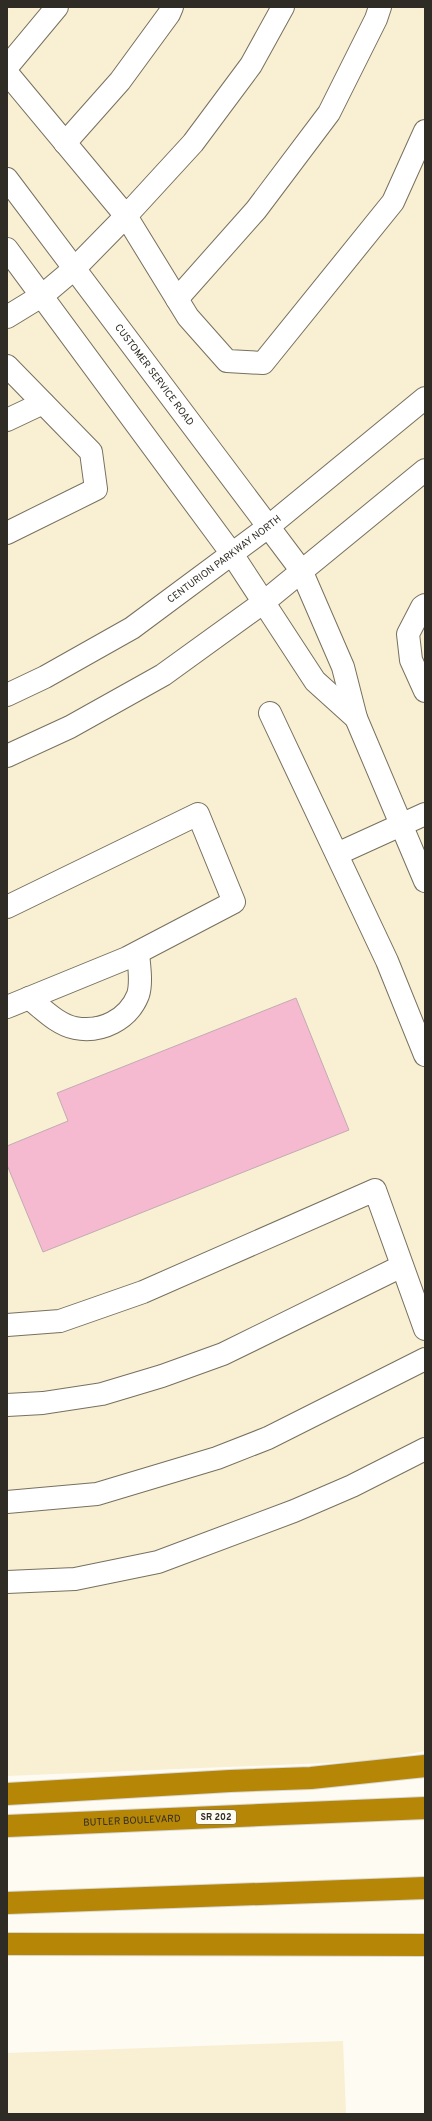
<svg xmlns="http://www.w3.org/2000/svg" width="432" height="2121" font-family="Overpass,sans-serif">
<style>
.built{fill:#f9efd3}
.building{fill:#f5bacf;stroke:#c2abb3}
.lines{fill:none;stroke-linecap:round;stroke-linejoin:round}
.minor-casing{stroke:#76705e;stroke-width:24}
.highway-casing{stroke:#d9d9d8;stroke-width:24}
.minor{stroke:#fff;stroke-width:22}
.highway{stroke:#b68606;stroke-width:22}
.labels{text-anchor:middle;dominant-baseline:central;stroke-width:3;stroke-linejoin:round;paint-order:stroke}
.shield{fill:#fefbf3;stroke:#6c6a62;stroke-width:1}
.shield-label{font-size:9px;font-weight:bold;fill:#2e2c24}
.street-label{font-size:10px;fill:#2e2c24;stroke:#fefbf3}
</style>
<rect width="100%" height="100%" fill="#fefbf3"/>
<path class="built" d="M7 7H425V1751L374 1761 7 1776Z
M343 2041 346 2114H7V2053Z"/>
<path class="building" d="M296 998 349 1130 43 1252 7 1165V1146L68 1121 57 1093Z"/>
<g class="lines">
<g class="minor-casing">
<g id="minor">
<path d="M7 67 57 7"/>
<path d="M7 73 126 216 193 143 251 65 283 7"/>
<path d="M65 143 120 81 169 14 172 7"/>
<path id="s1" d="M7 179 301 570 343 667 356 718 425 881"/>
<path d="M7 249 232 554 315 681 356 718"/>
<path d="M177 299 256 210 329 113 376 19 380 7"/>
<path d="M7 317 43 295 75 268 126 216 188 317 227 361 263 363 393 202 425 131"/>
<path d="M7 366 91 452 96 489 7 533"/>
<path d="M7 420 43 403"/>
<path d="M425 605 422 607 408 634 411 660 425 691"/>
<path id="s2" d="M7 695 45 677 132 628 268 527 425 398"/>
<path d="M270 713 387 961 425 1055"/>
<path d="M7 756 70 727 163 675 264 602 425 470"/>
<path d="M337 854 425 814"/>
<path d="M7 907 198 814 234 902 127 958 7 1007"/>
<path d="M29 998C43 1009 58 1025 75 1028 101 1033 128 1020 138 995 142 983 139 965 138 953"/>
<path d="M7 1325 60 1321 143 1292 375 1190 425 1329"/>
<path d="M7 1405 43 1403 102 1394 162 1376 223 1354 402 1266"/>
<path d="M7 1502 97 1494 217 1458 268 1438 425 1359"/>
<path d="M7 1582 75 1579 158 1562 294 1511 352 1486 425 1449"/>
</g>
</g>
<g class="highway-casing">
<g id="highway">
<path d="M7 1794 230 1781 311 1778 425 1766"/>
<path id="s3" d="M7 1826 425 1808"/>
<path d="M7 1903 425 1888"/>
<path d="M7 1944 425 1945"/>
</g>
</g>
<use href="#minor" class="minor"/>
<use href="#highway" class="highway"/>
</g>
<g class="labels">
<rect class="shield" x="196" y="1810" width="40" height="14" rx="3"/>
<g class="shield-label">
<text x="216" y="1817">SR 202</text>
</g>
<g class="street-label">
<text stroke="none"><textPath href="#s1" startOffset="245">CUSTOMER SERVICE ROAD</textPath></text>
<text stroke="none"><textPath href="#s2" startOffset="257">CENTURION PARKWAY NORTH</textPath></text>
<text stroke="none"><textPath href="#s3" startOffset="125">BUTLER BOULEVARD</textPath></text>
</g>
</g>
<rect width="432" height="2121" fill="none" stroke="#2e2c24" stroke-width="16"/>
</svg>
